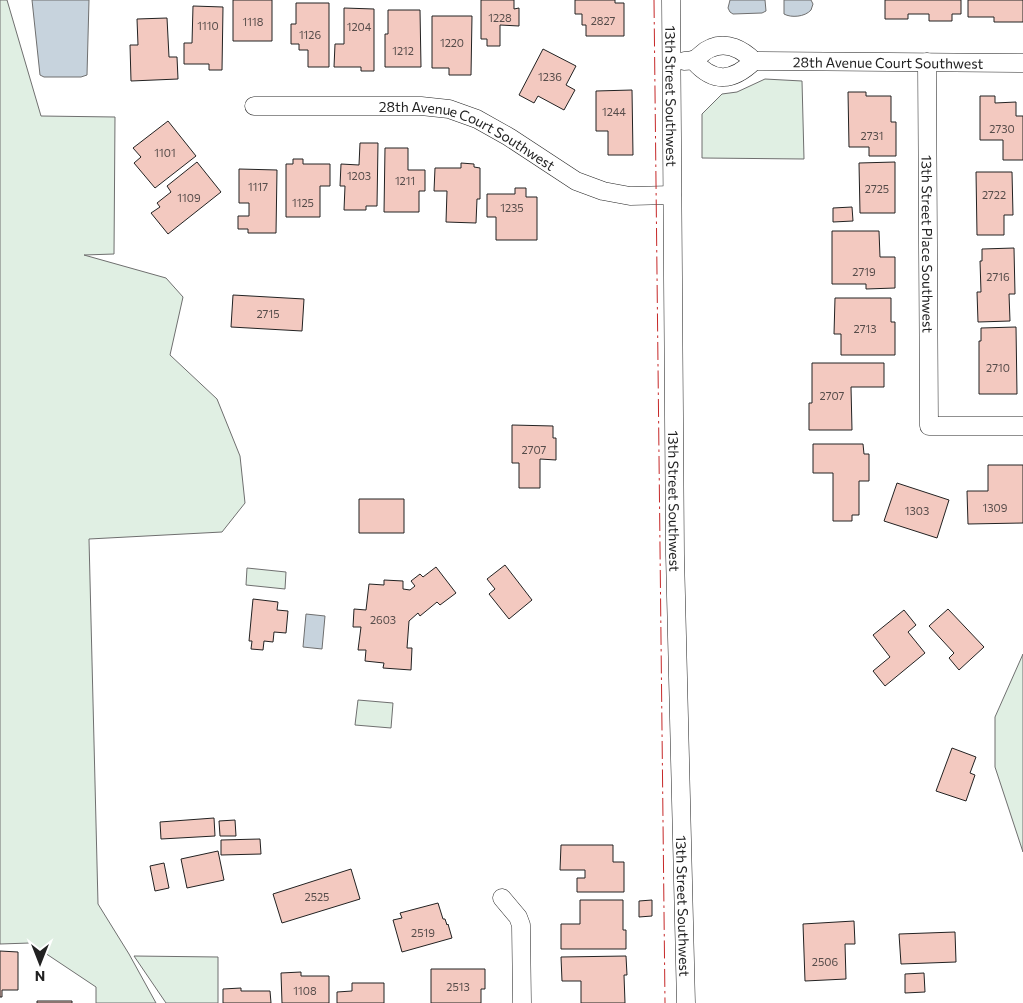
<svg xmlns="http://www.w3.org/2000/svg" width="1023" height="1003" font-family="Commissioner,sans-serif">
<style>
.green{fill:#e0efe3;stroke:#6f6f6f}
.water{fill:#c7d3dd;stroke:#6f6f6f}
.building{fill:#f3c9c0;stroke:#222}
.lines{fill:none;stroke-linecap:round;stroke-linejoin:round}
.street-casing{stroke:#222;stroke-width:19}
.street{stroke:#fff;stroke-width:18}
.power{stroke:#c62828;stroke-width:1;stroke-dasharray:18 4 2.5 4;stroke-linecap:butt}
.labels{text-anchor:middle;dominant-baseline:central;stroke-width:4;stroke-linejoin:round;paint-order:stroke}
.number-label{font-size:11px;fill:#564c4a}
.street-label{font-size:14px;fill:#222;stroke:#fff}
</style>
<rect width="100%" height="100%" fill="#fff"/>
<path class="green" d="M0 0H7L41 116 115 117 114 254 84 255 166 278 183 297 170 355 217 399 240 456 245 503 222 532 89 539 98 904 129 954 156 1003H96V987L30 943 0 944Z
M765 79 802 81 804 159 702 158V114L722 94 737 92Z
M247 568 286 572 285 589 246 585Z
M1023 654V852L995 767V717Z
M358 700 393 703 391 728 355 725Z
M134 956 218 957V1003H166Z"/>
<path class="water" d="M32 0H89L87 75 81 77H44L40 75Z
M730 0H765L766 11 762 13 733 14 730 12 728 8Z
M784 0H811L813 4 811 10C805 17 791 18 784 14Z
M306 614 325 616 322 649 303 647Z"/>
<path class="building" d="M233 0H272V41H233Z
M481 0H514V9L519 8V26L500 25V46H487V39H481Z
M575 0H615V3H624V36H586V25H582V14H575Z
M885 0H961V14H952V21H929V14H908V19H885Z
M968 0H1023V22H994V17H968Z
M296 3H329V67H308V50H299V44H291V24H296Z
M193 6 223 7 222 70H209V64H184V43H192Z
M344 8 374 9V71H361V67H334L335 44H344Z
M388 10H420L421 67H385V34H388Z
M432 16H472L471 75H449V68H432Z
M167 18 169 57H177L178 79 131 81 130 45H138L137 19Z
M543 49 576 66 566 85 575 90 564 110 538 96 534 103 519 95Z
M632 90 633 155H608V131H596V91Z
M848 92H866V96H891V122H896V156H869V147H849Z
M980 96H995V103L1016 102V116H1023V160H1003V140H980Z
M168 121 196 156 155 188 134 163 141 157 133 148Z
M360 143H378L377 206H366V210H344L345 186H340L341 164 359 165Z
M385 148H408V170H425V191H419V212H384Z
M293 159H303V164H330V186H320V217H286V164H293Z
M197 162 221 192 168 234 151 213 160 207 157 203 171 192 167 186Z
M895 162V213H860L859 163Z
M461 163 474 164V167L480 168V199H477L476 223 446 222 447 191H434L435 168H461Z
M239 169 277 170 276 233H248V229H238V216H249V203H239Z
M976 172H1012L1013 215H1004V235H977Z
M515 188H526V197H537V240H496V217H487V194H515Z
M852 207 853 221 833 222V208Z
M832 231H879L880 257H895V288L866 289V284H832Z
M1014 248 1015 294H1009L1010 321 978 322 977 292H981L980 261H982V249Z
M233 295 304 299 302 331 231 327Z
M835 298H891V322H895V355H841V334H834Z
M1016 327 1017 394H979V341H981V328Z
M812 363H884V387H851L852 430H809V403H812Z
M512 425 553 426V438H556V460L540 459V488H519V463H512Z
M813 444H863L864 454H869V481H859V515H852V521H833V473H813Z
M988 465H1023V523L968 524 967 491H988Z
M897 483 949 500 937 538 884 521Z
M359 499H404V533H359Z
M505 565 532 600 509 619 489 594 495 589 487 579Z
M436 567 456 593 440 605 437 602 420 616 418 613 409 621 407 648H412L411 670 383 668 384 663 365 661 366 650H358L361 627H353L354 609 366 610 369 584 384 585V580L403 581V589L410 590 415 586 411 581 420 574 423 577Z
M253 599 278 602 277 610 288 611 286 633 274 632 273 642 264 641 263 650 251 649 252 641H249Z
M948 609 984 647 959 670 949 658 954 653 929 626Z
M904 610 916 625 908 632 925 653 885 686 873 671 890 657 873 635Z
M952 748 976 757 970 773 975 775 966 801 936 791Z
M214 818 215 836 161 839 160 822Z
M235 820 236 836H220L219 821Z
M260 839 261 854 221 855V840Z
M561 845H613V862H624V892H577V878H585V870H560Z
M218 851 224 880 187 888 181 859Z
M164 863 169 888 155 891 150 866Z
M351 869 360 899 282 923 273 894Z
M580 900H623V930H626V949H561V924H580Z
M652 900V916L639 917V901Z
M438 903 443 919H445L447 925 448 924 452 938 402 952 393 920 402 918 400 913Z
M854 921 855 944H845L846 979 805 981 803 924Z
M955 932 956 962 901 964 899 934Z
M0 951 18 952V990H2V997H0Z
M626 956 627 975H624L625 1003H581V981H562L561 957Z
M431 969H485V989H481V1003H431Z
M301 972V976H329V1003H282L281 973Z
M924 973 925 992 905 993V974Z
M352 983H384V1003H337V992L352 991Z
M241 988V991H270L271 1003H223V989Z
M37 1001H72V1003H37Z"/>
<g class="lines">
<g class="street-casing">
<g id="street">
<path id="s1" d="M671 0 675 555 686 1003"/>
<path d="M684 61C701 61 698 53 711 48 727 41 743 50 754 61"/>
<path id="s2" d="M694 61C714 84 733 81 754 61L1023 63"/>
<path id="s3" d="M927 62 929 426H1023"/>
<path id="s4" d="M254 106H421L449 109 477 119 509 137 576 181 603 191 630 196 672 195"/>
<path d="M502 898 518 917 521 925 522 1003"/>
</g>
</g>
<use href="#street" class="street"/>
<path class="power" d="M654 0 665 1003"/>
</g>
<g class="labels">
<g class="number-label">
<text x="500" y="17">1228</text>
<text x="603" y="20">2827</text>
<text x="253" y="21">1118</text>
<text x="208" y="25">1110</text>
<text x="359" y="26">1204</text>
<text x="310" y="34">1126</text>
<text x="452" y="42">1220</text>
<text x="403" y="50">1212</text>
<text x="550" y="76">1236</text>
<text x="614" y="111">1244</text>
<text x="1002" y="128">2730</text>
<text x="872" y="135">2731</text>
<text x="165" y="152">1101</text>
<text x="359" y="175">1203</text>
<text x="405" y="180">1211</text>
<text x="258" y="186">1117</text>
<text x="877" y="188">2725</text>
<text x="994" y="194">2722</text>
<text x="189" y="197">1109</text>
<text x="303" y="202">1125</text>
<text x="512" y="207">1235</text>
<text x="864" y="271">2719</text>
<text x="998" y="276">2716</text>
<text x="268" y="313">2715</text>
<text x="865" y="328">2713</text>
<text x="998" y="367">2710</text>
<text x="832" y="395">2707</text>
<text x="534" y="449">2707</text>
<text x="995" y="507">1309</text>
<text x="917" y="510">1303</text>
<text x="383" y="619">2603</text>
<text x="317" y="896">2525</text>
<text x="423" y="932">2519</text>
<text x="825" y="961">2506</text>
<text x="458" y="986">2513</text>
<text x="305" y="990">1108</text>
</g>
<g class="street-label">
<text stroke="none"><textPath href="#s2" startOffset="204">28th Avenue Court Southwest</textPath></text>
<text stroke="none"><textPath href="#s1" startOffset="96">13th Street Southwest</textPath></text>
<text stroke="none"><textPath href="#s4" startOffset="220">28th Avenue Court Southwest</textPath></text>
<text stroke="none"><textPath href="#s3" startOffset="182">13th Street Place Southwest</textPath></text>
<text stroke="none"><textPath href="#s1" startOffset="501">13th Street Southwest</textPath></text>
<text stroke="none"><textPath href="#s1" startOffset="906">13th Street Southwest</textPath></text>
</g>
</g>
<g transform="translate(40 963) rotate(180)" stroke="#ffffff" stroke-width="4" paint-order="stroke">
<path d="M0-4L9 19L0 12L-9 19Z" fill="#222222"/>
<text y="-8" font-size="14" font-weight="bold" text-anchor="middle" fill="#222222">N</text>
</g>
</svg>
